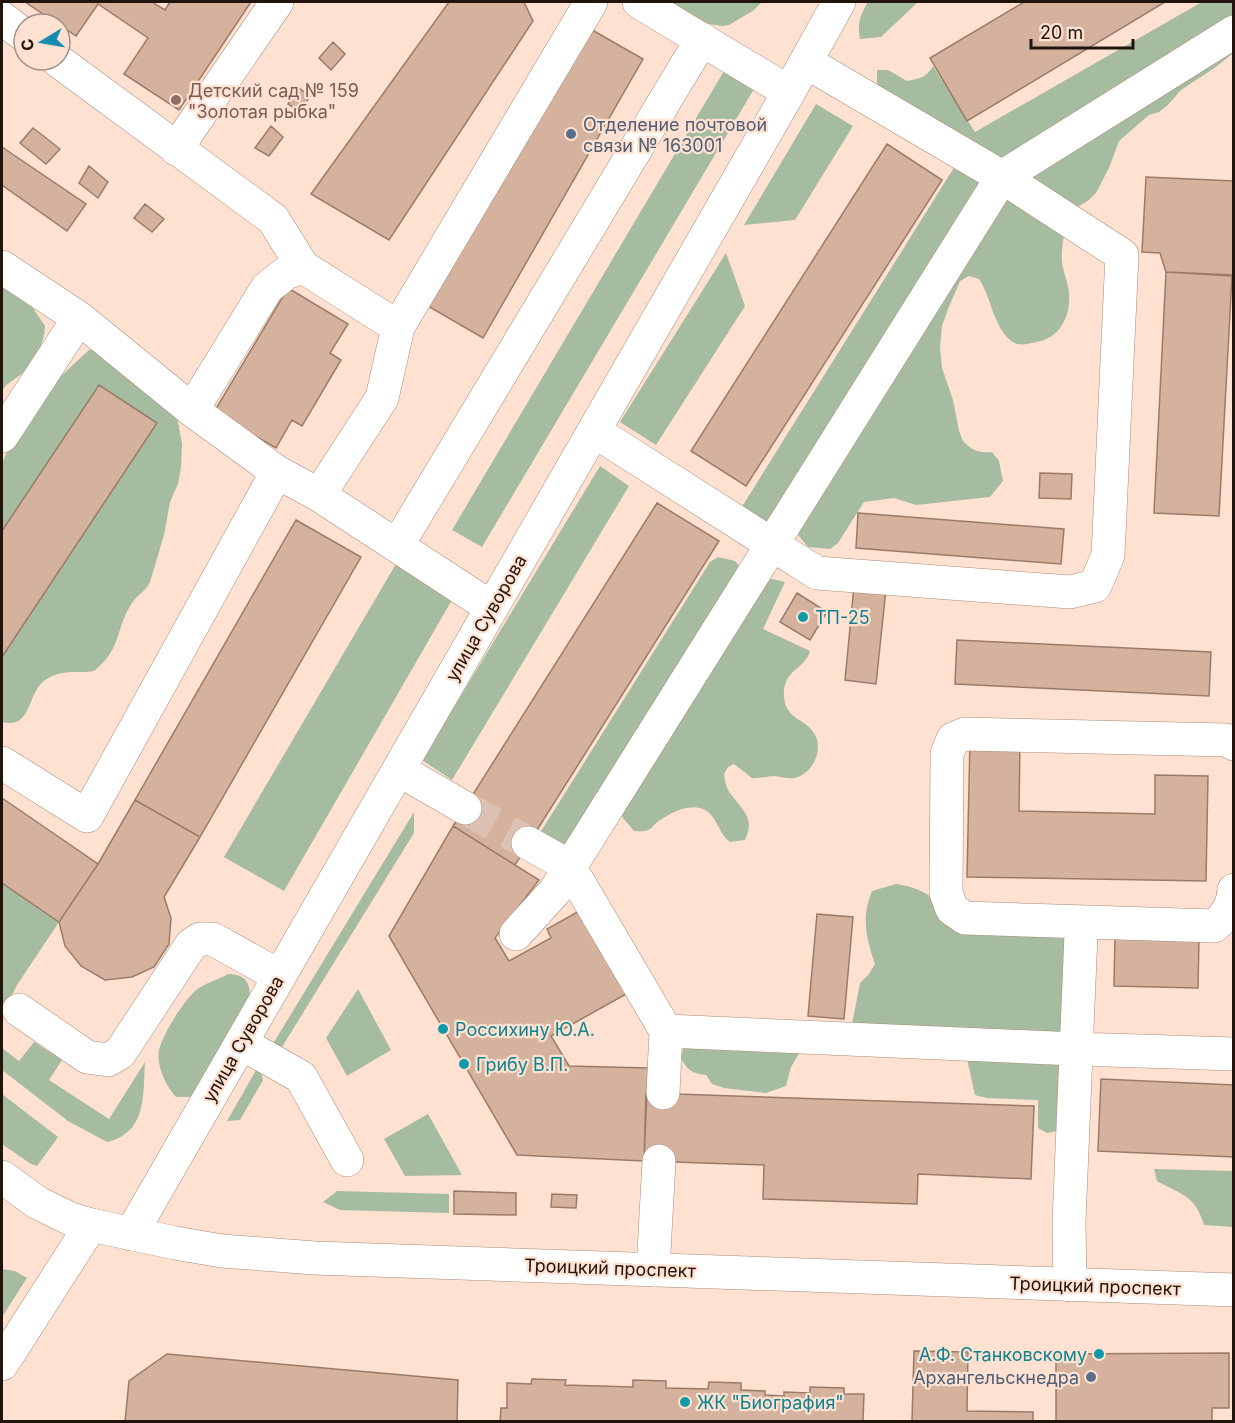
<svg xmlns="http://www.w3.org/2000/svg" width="1235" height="1423" font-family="Inter,sans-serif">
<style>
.green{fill:#a5bca1}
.building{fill:#d5b29e;stroke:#9b7b68;stroke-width:1.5}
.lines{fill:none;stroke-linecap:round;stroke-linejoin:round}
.minor-tunnel{stroke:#ddc2b3;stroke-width:33;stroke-dasharray:33 16;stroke-linecap:butt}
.minor-casing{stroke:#ab8a77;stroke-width:34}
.major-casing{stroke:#ab8a77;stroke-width:34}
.minor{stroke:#fff;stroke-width:33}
.major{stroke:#fff;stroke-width:33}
.education-dot{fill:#8d6e63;stroke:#fee1d0;stroke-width:2}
.service-dot{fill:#5c6f8a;stroke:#fee1d0;stroke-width:2}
.culture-dot{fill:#0f9aa8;stroke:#fee1d0;stroke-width:2}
.labels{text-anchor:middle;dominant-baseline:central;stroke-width:4.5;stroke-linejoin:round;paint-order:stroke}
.education-label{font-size:18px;fill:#785e54;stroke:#fee1d0;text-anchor:start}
.service-label{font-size:18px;fill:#4e5e75;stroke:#fee1d0;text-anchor:start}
.culture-label{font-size:18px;fill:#0d838f;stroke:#fee1d0;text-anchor:start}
.street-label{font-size:18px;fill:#20140c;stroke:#fee1d0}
</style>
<rect width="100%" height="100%" fill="#fee1d0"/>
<path class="green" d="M667 2H762L754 10 729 25 723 26 708 24Z
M868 2H918L881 37 860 39C857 24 860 15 868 2Z
M1202 2H1233V53L1216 67 1181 90 1168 105 1159 112 1149 115 1119 141 1109 168 1096 193 1089 200 1079 206 1068 207 1028 206 1030 216 1064 234C1063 243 1061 252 1062 262 1063 272 1068 282 1069 293 1071 316 1060 338 1037 342 1027 344 1018 347 1010 340 993 325 991 297 979 279L969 276 960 281 948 309 942 326 940 347 942 368 953 400 959 431 963 441C972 451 979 453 992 452L999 461 1003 481 990 497 916 505 894 498 864 502 838 543 830 549 808 547 794 530 767 526 738 513 955 166 950 129 932 116 921 113 883 92 877 83V70H888L907 81C919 79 927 77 933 66L975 132Z
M724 71 754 89 482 547 452 530Z
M816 104 853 126 795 220 744 225Z
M726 253 745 306 656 445 620 422Z
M2 274 33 308 45 326C44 343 36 361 23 373 16 379 7 382 2 391Z
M103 348 175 405 182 444 181 467 178 484 170 502 164 535 150 582C146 591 137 595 132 603 115 629 122 649 94 671 76 674 61 668 44 681 27 693 32 730 2 722V464L10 444 61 376 89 350Z
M600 466 629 486 452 780 422 760Z
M400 557 456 593 284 891 224 857Z
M718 557 735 561 746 573 785 582 763 629 810 651C805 670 782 669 784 697 786 721 807 718 815 735 823 749 814 771 798 777 790 780 783 777 775 776 768 776 760 779 752 778L734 764 728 767 724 774C725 781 726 787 730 793 741 809 756 817 745 840L730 842C719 834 718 820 708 812 692 800 668 814 655 824 653 826 651 829 648 830 644 832 638 831 634 831L623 818 620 811 565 857 538 836 710 562Z
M414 812V833L282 1047H271Z
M2 883 59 922 17 985 4 1010H2Z
M896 884C912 886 925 891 937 902L1075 932 1062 995 1066 1017 1057 1131 1047 1133 1038 1128V1100L987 1098 975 1095 967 1059 849 1040 860 983 869 974 875 964C866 938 861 917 872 891Z
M228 974C253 974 251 992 248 1011L190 1097H176C166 1087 156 1065 159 1050 163 1034 183 1002 195 991 204 983 218 980 228 974Z
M358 989 391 1050 347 1076 326 1038Z
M34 1042 62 1060 49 1080 109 1119 145 1062C143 1095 147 1133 107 1142L68 1121 2 1070V1048L19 1061Z
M684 1046 801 1050 791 1067 786 1086 766 1093 724 1088 712 1084 706 1075C693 1074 687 1070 681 1058Z
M259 1065 263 1080 240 1120 227 1121Z
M2 1094 58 1137 37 1166 31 1164 2 1144Z
M428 1114 462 1175 405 1176 384 1139Z
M1154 1169 1233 1171V1227L1204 1225C1195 1195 1182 1195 1157 1181Z
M337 1191 449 1194V1213L340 1210 323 1202Z
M2 1269 15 1271 27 1278 2 1317Z"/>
<path class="building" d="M25 2H152L165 10 170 2H251L179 110 124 74 148 38 98 4 76 36Z
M449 2H524L533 21 389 240 311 194Z
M1024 2H1165L967 121 930 58Z
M580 23 643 59 483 338 421 302Z
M333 42 345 54 331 70 319 58Z
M299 88 310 96 300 112 288 104Z
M271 126 283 137 269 156 255 148Z
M33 128 60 149 46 164 20 143Z
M887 144 942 180 746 486 691 451Z
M2 147 86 204 67 231 2 185Z
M89 166 108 182 98 198 79 183Z
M1146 177 1234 181V275L1166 272 1160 253 1142 252Z
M145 204 164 219 152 232 134 218Z
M1166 272 1232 276 1219 516 1154 513Z
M288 288 348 324 330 353 341 360 302 426 292 420 276 448 214 412Z
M99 385 157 423 2 657V531Z
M1040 473 1072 474 1071 499 1039 498Z
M657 503 719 541 515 865 453 826Z
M858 513 1064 529 1061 564 856 548Z
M296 520 361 557 200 837 135 800Z
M854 586 886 589 876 684 845 680Z
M797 593 827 612 810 640 780 622Z
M957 640 1211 652 1209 696 955 684Z
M970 740H1020L1019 811 1155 814V775L1208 776 1206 881 967 877Z
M2 798 98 864 59 922 2 883Z
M135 800 200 837 164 897 171 918 169 944 154 967 132 977 105 980 81 966 65 946 59 922 98 864Z
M453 826 539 880 495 938 509 961 551 938 547 929 581 910 628 993 551 1036 569 1066 648 1068 644 1161 517 1155 389 936Z
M817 914 853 917 844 1019 808 1016Z
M1115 935 1199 937 1198 988 1114 986Z
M1101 1079 1234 1085V1157L1098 1151Z
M646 1093 1034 1106 1031 1179 918 1174 917 1204 763 1199 764 1165 644 1161Z
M454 1191 516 1193V1215L454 1214Z
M552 1194 577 1195 576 1208 551 1207Z
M914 1351 968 1352 967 1411 1033 1412V1422H912Z
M1229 1353V1408H1212V1422H1056V1354Z
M167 1354 458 1380 457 1422H125L129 1381Z
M532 1379 566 1380 565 1385 633 1387V1380L666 1381V1388L708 1389 709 1382 741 1383V1390L765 1391V1395L784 1396V1392L810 1393V1387L844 1388V1394H864L863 1421 873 1422H500L501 1408H507V1383L531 1384Z"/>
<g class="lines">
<path class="minor-tunnel" d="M465 808 528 843"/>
<g class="minor-casing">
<path id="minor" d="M639 2 789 92
M2 18 24 35
M57 60 273 219 303 267
M176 149 277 2
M2 267 79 318 192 410 277 472 319 495 492 608
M192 410 267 288 286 273 303 267 398 327 591 2
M594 431 817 573 1070 592 1095 586 1108 555 1122 255 1002 177 806 62
M2 436 79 318
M319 495 382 398 398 327
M397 546 702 39
M1234 744 1226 740 965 734 953 739 947 754 946 893 952 909 965 918 1214 926C1226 916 1233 906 1234 890
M2 763 87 816 277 472
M399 770 465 808
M528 843 569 866 666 1031 663 1093
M516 934 555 891 1002 177 1234 32
M19 1010 87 1057 108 1060 120 1053 191 945 200 939H213L279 976
M666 1031 1076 1049 1234 1054
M241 1043 301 1077 347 1160
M131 1234 789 92 839 2
M653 1270 659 1161
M1070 1285 1069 1222 1081 934 1076 922
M2 1364 91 1225"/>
</g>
<g class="major-casing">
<path id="major" d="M2 1177 38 1203 71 1219 91 1225 175 1243 222 1251 315 1258 1234 1290"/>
</g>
<use href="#minor" class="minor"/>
<use href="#major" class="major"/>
</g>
<circle class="education-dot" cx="176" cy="100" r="6"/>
<g class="service-dot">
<circle cx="571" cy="134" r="6"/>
<circle cx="1091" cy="1377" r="6"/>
</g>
<g class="culture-dot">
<circle cx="803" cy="617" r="6"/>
<circle cx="443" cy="1029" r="6"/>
<circle cx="464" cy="1064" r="6"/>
<circle cx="1099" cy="1354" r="6"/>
<circle cx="685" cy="1402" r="6"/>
</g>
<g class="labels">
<g class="education-label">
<text x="188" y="90">Детский сад № 159<tspan x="188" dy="21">"Золотая рыбка"</tspan></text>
</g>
<g class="service-label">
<text x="583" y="124">Отделение почтовой<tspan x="583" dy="21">связи № 163001</tspan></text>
<text x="1079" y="1377" text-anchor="end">Архангельскнедра</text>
</g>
<g class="culture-label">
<text x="815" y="617">ТП-25</text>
<text x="455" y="1029">Россихину Ю.А.</text>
<text x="476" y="1064">Грибу В.П.</text>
<text x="1087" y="1354" text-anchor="end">А.Ф. Станковскому</text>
<text x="697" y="1402">ЖК "Биография"</text>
</g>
<g class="street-label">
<text transform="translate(486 618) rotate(-60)">улица Суворова</text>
<text transform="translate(243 1039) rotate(-60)">улица Суворова</text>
<text transform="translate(610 1268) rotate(2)">Троицкий проспект</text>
<text transform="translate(1095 1286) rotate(2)">Троицкий проспект</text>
</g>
</g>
<rect width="1235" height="1423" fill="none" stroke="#20140c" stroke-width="6"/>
<g transform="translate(42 42) rotate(259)"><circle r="28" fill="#fee1d0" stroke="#a58f82" stroke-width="1.5"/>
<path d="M0-4.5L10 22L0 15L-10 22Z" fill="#158baf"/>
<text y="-9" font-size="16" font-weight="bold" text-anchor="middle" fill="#20140c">С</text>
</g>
<path d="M1031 39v9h102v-9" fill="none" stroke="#20140c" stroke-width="3"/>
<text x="1040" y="39" font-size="18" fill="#20140c" stroke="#fee1d0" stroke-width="4.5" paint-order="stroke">20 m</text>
</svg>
